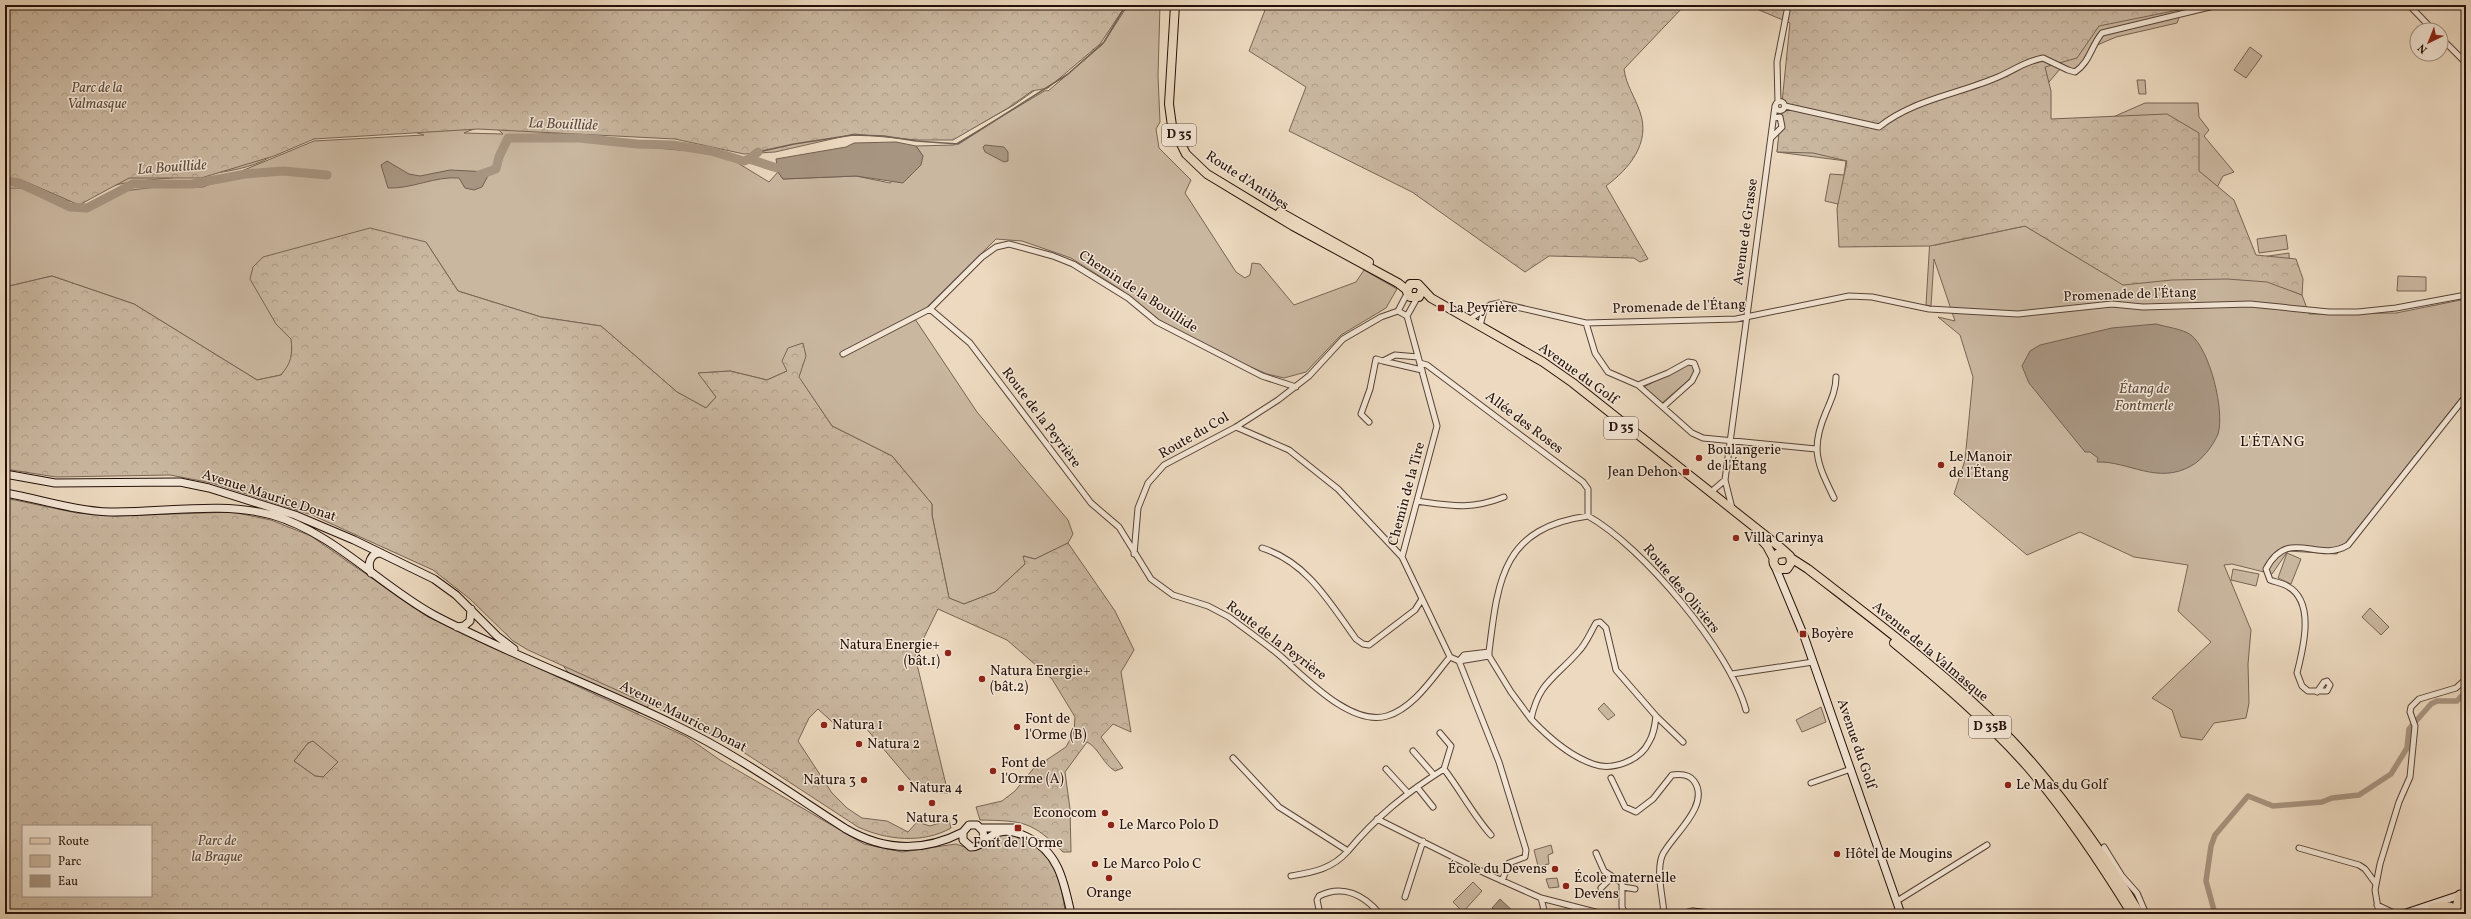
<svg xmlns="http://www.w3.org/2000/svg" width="2471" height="919" font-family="Vollkorn,serif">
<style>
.green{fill:#cab7a0;stroke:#776454;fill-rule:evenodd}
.forest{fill:url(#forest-crowns);stroke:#776454;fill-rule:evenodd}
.water{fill:#a89581;stroke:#736051}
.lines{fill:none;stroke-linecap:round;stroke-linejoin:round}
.stream{stroke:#736051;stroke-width:1.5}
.canal{stroke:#a89581;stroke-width:5.5}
.river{stroke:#a89581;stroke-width:9}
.street-casing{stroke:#564236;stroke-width:7}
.secondary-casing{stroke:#241009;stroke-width:9}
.primary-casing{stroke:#241009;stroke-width:10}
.highway-casing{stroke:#241009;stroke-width:11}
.street{stroke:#f3e6d5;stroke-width:5}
.secondary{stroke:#f3e6d5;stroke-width:7}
.primary{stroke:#ecd9bf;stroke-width:8}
.highway{stroke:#ecd9bf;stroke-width:9}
.poi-dot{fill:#8f2418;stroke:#f3e6d5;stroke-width:1.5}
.labels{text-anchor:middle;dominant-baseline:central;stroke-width:3;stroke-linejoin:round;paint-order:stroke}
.shield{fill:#f3e6d5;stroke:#625046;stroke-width:1}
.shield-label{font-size:13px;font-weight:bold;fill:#241009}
.park-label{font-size:14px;font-style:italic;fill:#5e4a3e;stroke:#f3e6d5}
.street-label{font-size:14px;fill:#241009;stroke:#f3e6d5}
.poi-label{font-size:14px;fill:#241009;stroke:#f3e6d5;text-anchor:start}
.water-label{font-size:15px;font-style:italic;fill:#5f4c3f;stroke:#f3e6d5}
.neighbourhood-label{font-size:15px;letter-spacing:1px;fill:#241009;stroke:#f3e6d5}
</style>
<defs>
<pattern id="forest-crowns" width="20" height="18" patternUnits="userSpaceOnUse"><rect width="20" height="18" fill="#cab7a0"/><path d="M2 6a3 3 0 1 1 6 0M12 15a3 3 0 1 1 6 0" fill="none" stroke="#ad9c88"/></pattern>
</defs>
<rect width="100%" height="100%" fill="#ecd9bf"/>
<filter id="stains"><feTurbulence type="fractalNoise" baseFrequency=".005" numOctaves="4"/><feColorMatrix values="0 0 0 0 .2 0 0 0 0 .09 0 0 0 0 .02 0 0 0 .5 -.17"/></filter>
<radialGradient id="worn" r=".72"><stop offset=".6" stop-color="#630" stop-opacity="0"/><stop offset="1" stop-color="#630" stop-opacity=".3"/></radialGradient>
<path class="green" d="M5 5 1083 56 1014 105 961 135 675 130 514 135 723 154 769 182 778 172 783 179 856 176 890 183 923 156 916 146 954 145 1046 90 1048 91 1102 45 1128 5H1160L1158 76 1160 122 1156 129 1159 148 1191 180 1185 193 1236 272 1245 278 1250 275 1252 263 1260 264 1294 305 1356 282 1364 270 1397 289 1386 308 1341 335 1306 372 1284 378 1267 374 1230 358 1160 321 1120 289 1071 258 1022 241 996 239 915 319 977 412 1068 520 1073 534 1068 543 1035 559 1024 556 1026 563 995 592 964 604 949 598 932 515V504L892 456 832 426 804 385 665 694 612 732 503 584 787 371 767 380 730 371 699 373 716 397 706 408 677 392 601 326 541 317 458 291 426 242 276 324 292 339 291 363 281 375 257 380 134 304 52 276 5 287V188H21L78 208 101 202 124 191 164 186 203 187 314 141 424 135 402 128 285 139C281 144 276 154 270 157 237 178 160 176 120 184 103 187 90 201 71 201 58 202 49 192 39 185ZM491 123 503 134 464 133 466 132Z
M1765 5H2228V9L2220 8 2218 6 2180 15 2177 23 2116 37 2095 46C2087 66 2084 78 2060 69L2032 102 2035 122 2104 121 2145 103H2198L2199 117 2209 130 2204 136 2234 172 2223 176 2211 199 2255 258 2289 253 2290 290 2302 295 2309 314 2396 313 2466 299V391L2337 554 2288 551 2272 574 2232 564 2224 565 2251 630 2248 664 2249 703 2246 718 2214 723 2202 740 2181 737 2172 710 2152 698 2211 642 2178 611 2188 565 2134 557 2080 532 2027 555 1954 494 1965 460 1973 377 1960 335 1938 317 1955 321 1934 259 1931 306 1926 305 1930 238 1893 201 1838 209V204L1825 201 1830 174 1844 175 1846 161 1777 152 1796 10ZM2081 208 2117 281 2025 226 1935 245Z
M2250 47 2262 56 2246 78 2234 70Z
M2137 80H2145L2146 94H2139Z
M2286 235 2288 249 2259 253 2257 239Z
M2398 276 2426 277V291H2397Z
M1688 364 1694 365 1695 370 1691 378 1662 403 1644 387Z
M2287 553 2301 559 2291 584 2278 578Z
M2233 569 2259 574 2256 586 2231 580Z
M2370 608 2389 627 2381 635 2362 617Z
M1604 703 1615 715 1608 720 1598 709Z
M1821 707 1826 722 1802 732 1796 720Z
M313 741 339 762 323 777 315 776 294 761 308 743Z
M1551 845 1553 853 1548 855 1549 864 1543 865 1544 873 1540 874 1534 850Z
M1557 878 1559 887 1549 888 1546 879Z
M1473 882 1482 891 1463 912 1453 902Z"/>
<path class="forest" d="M5 5H1126L1100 44 1048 88 1032 91 1008 108 953 140H917L854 134 775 152 744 154 675 139 478 129 314 139 274 156 201 178H129L79 205 24 181 5 180Z
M1267 5H1685L1624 69C1626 85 1635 97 1640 112 1651 143 1629 169 1606 186L1648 259 1640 262 1634 258 1549 256 1525 272 1412 192 1289 131 1306 87 1249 51Z
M1747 5H2203L2099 26 2077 58 2045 67 2051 91V119L2167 114 2199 133V171L2234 200 2256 255 2296 259 2303 279 2302 295 2267 282 2227 279 2172 280 2123 285 2025 226 1930 246 1839 247 1837 209 1847 161 1813 153 1777 152 1790 23Z
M370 228 426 242 458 291 541 317 601 326 677 392 706 408 716 397 698 373 730 371 767 380 787 371 782 361 788 348 803 343 806 356 799 377 832 426 892 456 932 504V515L949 598 964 604 995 592 1025 564 1023 556 1035 559 1068 543 1115 611 1134 650 1121 672 1131 732 1113 724 1101 737 1123 768 1115 771C1103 764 1099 748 1087 742L1065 772 1070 809 1071 852H1063C1031 821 1024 821 980 820L976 807 1002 801 1015 791 1033 769 1066 747 1074 732 1075 717 1052 679 1007 640 938 609 915 656 948 793 920 792 865 727 840 729 818 709 809 718 798 741 832 793 847 808 862 818 887 821 908 832 917 822 930 826 949 820 951 828C923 844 886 840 858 827L731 744 672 715 528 650 513 641 470 599 433 570 312 515 212 483 170 475 56 477 5 469V287L52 276 134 304 257 380 281 375C291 363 293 355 291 339L276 324 250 279 253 267 263 257Z
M5 498 77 513 116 516 232 512 271 520 311 536 428 617 687 737 720 760 864 844 902 852 956 844 970 849C980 843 991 836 1004 835 1023 833 1047 853 1055 869 1061 883 1063 900 1066 914H5ZM313 741 338 762 323 777 315 776 294 761 308 743ZM23 826H151V896H23Z"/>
<path class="water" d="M896 142 916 146 923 156 921 165 903 183 856 176 783 179 778 172 776 159 846 147 854 143Z
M985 145 1004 147 1008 152V161L1004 162 985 152 983 147Z
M387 161 409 174 420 176 450 170 490 172 482 187 474 190 465 188 459 178C435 176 412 189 388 188L381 165Z
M2156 324C2166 327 2183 329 2191 335 2210 350 2225 411 2218 434 2213 446 2202 460 2191 466 2157 485 2129 461 2097 462L2098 458 2090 452H2085L2029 383 2022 366 2030 351 2040 345 2112 328Z
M1500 899 1516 914H1499L1492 908Z"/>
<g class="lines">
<path class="stream" d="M758 152 794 144 853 135 884 136 916 141 958 144 1068 74 1104 42 1126 5"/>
<path class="canal" d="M2215 914 2206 881 2211 846 2215 835 2248 796 2273 806 2322 802 2332 798 2359 795 2391 774 2407 748 2409 729 2431 704 2437 701H2457L2466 691"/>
<path class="river" d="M749 159 777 168
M479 175 496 169 499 157 508 138H579L637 144 673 145 711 151 744 161 749 159 758 152
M5 181 19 183 70 207 87 208 133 184H192L245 174 283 171 327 175"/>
<g class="street-casing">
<path id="street" d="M2409 5 2433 30
M2441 38 2466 63
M1775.5 106a4.5 4.5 0 1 1 9 0a4.5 4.5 0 1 1-9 0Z
M1778 102 1777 62 1787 11
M1785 106 1879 127C1914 99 1959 94 1998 77 2015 70 2023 62 2043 58L2068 70 2075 72C2090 62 2091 46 2102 33L2218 5
M1771 138 1782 127 1780 117 1774 118
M1407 294 1398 311 1407 316 1417 298
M930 309 970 343 1091 503 1119 527 1151 579 1173 595 1208 606 1229 617C1245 629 1262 641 1278 654 1303 675 1350 727 1387 716 1414 708 1433 677 1450 657
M1407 316 1437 426 1402 557 1450 657 1459 661 1499 762 1526 850 1525 857 1509 863 1502 881
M1469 320 1490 305 1499 303 1586 323 1736 319 1849 296 1872 297 1929 309 2018 314 2112 304 2143 307 2250 304 2329 312H2358L2396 308 2466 295
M1586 323 1595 353 1608 372 1638 385 1692 433 1703 438 1816 449
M1480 326 1484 310
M843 354 930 309 982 257 996 247 1009 244 1053 256 1073 264 1128 298 1157 322 1262 376 1296 387
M1418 357 1395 355 1383 361 1422 370
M1420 363 1427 365 1583 482 1588 489V516
M1638 385 1668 373 1688 362 1694 363 1697 371 1692 381 1663 407
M1369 422 1361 414 1370 389 1376 359 1383 361
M1236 427 1289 450 1338 489 1402 557
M1711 492 1725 480
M1834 498C1817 463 1810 449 1826 412 1831 400 1836 390 1836 377
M1417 501C1452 506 1471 510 1504 497
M1732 508 1725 480 1775 106
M1262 548C1307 562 1330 603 1356 639L1363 644 1369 645 1415 610 1422 599
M1134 554 1138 508 1148 483 1164 465 1236 427 1278 400 1309 376 1343 339 1381 317 1398 311
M1489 652C1498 578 1503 528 1588 516 1642 546 1730 651 1746 710
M1489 652V656L1459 661 1464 655Z
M1489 656 1511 692 1531 719C1539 682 1555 678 1578 652 1586 644 1590 633 1596 623L1600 622 1606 628 1616 670 1656 716C1655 725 1654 734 1649 742 1640 761 1612 771 1593 764 1570 756 1548 737 1531 719
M1732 674 1813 662
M2317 692 2324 682 2327 681 2330 685 2327 691H2308L2302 686 2297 673C2303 649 2316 601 2287 586 2282 583 2275 582 2270 580L2266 569C2289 526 2317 564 2348 545L2466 396
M1656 716 1683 742
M1440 733 1451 746 1444 769
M1413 751 1434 775
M1233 758 1279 807 1348 851C1376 817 1406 793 1444 769 1461 791 1473 815 1491 835
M1386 769 1408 793
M1611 778 1625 807 1636 812 1653 799 1672 775C1680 774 1689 774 1694 781 1712 806 1669 838 1662 856 1656 873 1663 897 1664 914
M1811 783 1851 769
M1417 787 1433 807
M1377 819 1487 874 1541 898 1603 914
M2104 847 2122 876 2137 893 2146 914
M2299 848 2359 865 2365 869 2376 884
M1596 853 1604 871 1622 883V907L1625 914
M1291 876C1314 872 1332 869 1348 851
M1623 887 1635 889
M1601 888 1612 877
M1405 897 1423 841
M1541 898 1545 914
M1897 901 1987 845
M2377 905 2396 914
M1320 914 1317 900 1319 896C1343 884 1364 895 1380 914
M2379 914 2375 890 2380 864 2399 802 2410 777 2415 726 2410 712 2411 707 2419 699 2456 688 2466 679"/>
</g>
<g class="secondary-casing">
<path id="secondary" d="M5 474 55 483 180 482 209 488 295 515 354 540 434 579 456 595 497 636 514 649
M5 493C40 499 75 511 110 512 164 513 220 501 272 515 334 533 379 585 434 615 512 656 596 686 675 725 736 754 790 793 846 829 884 851 924 852 963 832
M1774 564 1804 636 1901 914
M371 573C367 564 370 553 381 553
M457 627 464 626 470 621 471 609
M981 828H1013
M984 840 983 831 977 825H969L963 832V840L971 847C983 847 988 834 1000 832 1009 830 1019 833 1027 837 1059 852 1064 882 1071 914
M1684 914 1692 912 1712 914
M2403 914 2466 893"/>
</g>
<g class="primary-casing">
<path id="primary" d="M1175 5 1169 104 1172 126 1186 154 1207 174 1293 226 1398 283 1407 290
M1280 212 1369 262
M1422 290 1419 297H1410L1407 292 1410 284H1418L1431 298 1543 362 1573 383 1781 548 1790 556 1791 563 1787 569H1778C1772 564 1772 559 1777 554L1785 553
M1757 535 1767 546 1774 559
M1791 558 1808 569C1875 621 1944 672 2004 732 2057 787 2101 849 2140 914
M1894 643C1940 681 1987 721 2027 766 2067 812 2100 862 2132 914"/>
</g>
<g class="highway-casing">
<path id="highway" d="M2460 895 2457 907 2461 914
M2433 907H2450L2461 914"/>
</g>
<use href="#street" class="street"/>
<use href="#secondary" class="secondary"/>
<use href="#primary" class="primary"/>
<use href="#highway" class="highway"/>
</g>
<g class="poi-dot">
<rect x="1437" y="304" width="8" height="8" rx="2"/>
<circle cx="1699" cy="458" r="4"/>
<circle cx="1941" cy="465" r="4"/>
<rect x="1682" y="468" width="8" height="8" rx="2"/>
<circle cx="1736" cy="538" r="4"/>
<rect x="1799" y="630" width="8" height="8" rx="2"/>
<circle cx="948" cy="653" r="4"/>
<circle cx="982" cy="679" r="4"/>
<circle cx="824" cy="725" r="4"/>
<circle cx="1017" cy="727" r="4"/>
<circle cx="859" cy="744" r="4"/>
<circle cx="993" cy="771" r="4"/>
<circle cx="864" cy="780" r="4"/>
<circle cx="2008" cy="785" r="4"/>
<circle cx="901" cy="788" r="4"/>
<circle cx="932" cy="803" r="4"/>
<circle cx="1105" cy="813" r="4"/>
<circle cx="1111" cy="825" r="4"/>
<rect x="1014" y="824" width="8" height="8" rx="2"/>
<circle cx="1837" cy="854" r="4"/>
<circle cx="1095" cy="864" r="4"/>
<circle cx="1555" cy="869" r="4"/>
<circle cx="1109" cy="878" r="4"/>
<circle cx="1566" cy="886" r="4"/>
</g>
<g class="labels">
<g class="shield">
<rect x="1162" y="124" width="34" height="22" rx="3"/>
<rect x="1604" y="417" width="34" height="22" rx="3"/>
<rect x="1969" y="716" width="42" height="22" rx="3"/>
</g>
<g class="shield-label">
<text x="1179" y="135">D 35</text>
<text x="1621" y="428">D 35</text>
<text x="1990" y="727">D 35B</text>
</g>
<g class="park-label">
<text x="97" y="88">Parc de la<tspan x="97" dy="16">Valmasque</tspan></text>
<text x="217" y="841">Parc de<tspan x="217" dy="16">la Brague</tspan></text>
</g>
<g class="street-label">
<text transform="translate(1247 181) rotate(33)">Route d'Antibes</text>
<text transform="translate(1746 232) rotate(-82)">Avenue de Grasse</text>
<text transform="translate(1138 292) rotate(33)">Chemin de la Bouillide</text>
<text transform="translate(2130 295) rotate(-2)">Promenade de l'Étang</text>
<text transform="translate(1679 307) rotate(-2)">Promenade de l'Étang</text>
<text transform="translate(1578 374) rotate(36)">Avenue du Golf</text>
<text transform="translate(1041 418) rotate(53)">Route de la Peyrière</text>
<text transform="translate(1524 423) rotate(37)">Allée des Roses</text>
<text transform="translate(1194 436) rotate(-30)">Route du Col</text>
<text transform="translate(1407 494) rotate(-75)">Chemin de la Tire</text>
<text transform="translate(269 496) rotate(18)">Avenue Maurice Donat</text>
<text transform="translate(1681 589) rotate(50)">Route des Oliviers</text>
<text transform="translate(1276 641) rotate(37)">Route de la Peyrière</text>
<text transform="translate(1930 652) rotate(40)">Avenue de la Valmasque</text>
<text transform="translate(683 717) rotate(27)">Avenue Maurice Donat</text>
<text transform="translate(1856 744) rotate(71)">Avenue du Golf</text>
</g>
<g class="poi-label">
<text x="1449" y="308">La Peyrière</text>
<text x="1707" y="450">Boulangerie<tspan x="1707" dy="16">de l'Étang</tspan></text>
<text x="1949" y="457">Le Manoir<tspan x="1949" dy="16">de l'Étang</tspan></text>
<text x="1678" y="472" text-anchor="end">Jean Dehon</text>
<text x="1744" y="538">Villa Carinya</text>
<text x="1811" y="634">Boyère</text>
<text x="940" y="645" text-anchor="end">Natura Energie+<tspan x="940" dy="16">(bât.1)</tspan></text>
<text x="990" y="671">Natura Energie+<tspan x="990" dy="16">(bât.2)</tspan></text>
<text x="1025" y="719">Font de<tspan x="1025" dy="16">l'Orme (B)</tspan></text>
<text x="832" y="725">Natura 1</text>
<text x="867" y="744">Natura 2</text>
<text x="1001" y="763">Font de<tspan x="1001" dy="16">l'Orme (A)</tspan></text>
<text x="856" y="780" text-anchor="end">Natura 3</text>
<text x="2016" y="785">Le Mas du Golf</text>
<text x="909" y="788">Natura 4</text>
<text x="1097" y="813" text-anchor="end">Econocom</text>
<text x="932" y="818" text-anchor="middle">Natura 5</text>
<text x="1119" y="825">Le Marco Polo D</text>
<text x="1018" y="843" text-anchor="middle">Font de l'Orme</text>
<text x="1845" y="854">Hôtel de Mougins</text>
<text x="1103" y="864">Le Marco Polo C</text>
<text x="1547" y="869" text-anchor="end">École du Devens</text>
<text x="1574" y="878">École maternelle<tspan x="1574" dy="16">Devens</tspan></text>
<text x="1109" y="893" text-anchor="middle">Orange</text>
</g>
<g class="water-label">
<text transform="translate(563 125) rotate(2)">La Bouillide</text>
<text transform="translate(172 168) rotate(-4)">La Bouillide</text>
<text x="2144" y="389">Étang de<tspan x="2144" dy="17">Fontmerle</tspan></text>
</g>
<g class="neighbourhood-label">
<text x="2273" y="442">L'ÉTANG</text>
</g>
</g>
<rect width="2471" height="919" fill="none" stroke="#ecd9bf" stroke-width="20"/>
<rect x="6" y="6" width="2459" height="907" fill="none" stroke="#241009" stroke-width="2"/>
<rect x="10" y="10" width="2451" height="899" fill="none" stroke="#241009"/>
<rect x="22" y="825" width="130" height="72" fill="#f3e6d5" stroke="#a09083"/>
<rect x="30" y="838" width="20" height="6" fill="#ecd9bf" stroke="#a09083"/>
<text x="58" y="845" font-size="12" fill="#241009">Route</text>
<rect x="30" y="855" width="20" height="12" fill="#cab7a0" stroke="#a09083"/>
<text x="58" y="865" font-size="12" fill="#241009">Parc</text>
<rect x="30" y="875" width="20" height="12" fill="#a89581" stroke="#a09083"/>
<text x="58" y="885" font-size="12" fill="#241009">Eau</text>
<g transform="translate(2429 42) rotate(223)"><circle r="19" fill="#f3e6d5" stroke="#a09083"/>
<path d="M0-3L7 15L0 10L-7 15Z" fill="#8f2418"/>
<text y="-6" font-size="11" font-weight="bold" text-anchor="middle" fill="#241009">N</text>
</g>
<rect width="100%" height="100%" filter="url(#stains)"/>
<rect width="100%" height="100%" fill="url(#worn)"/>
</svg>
